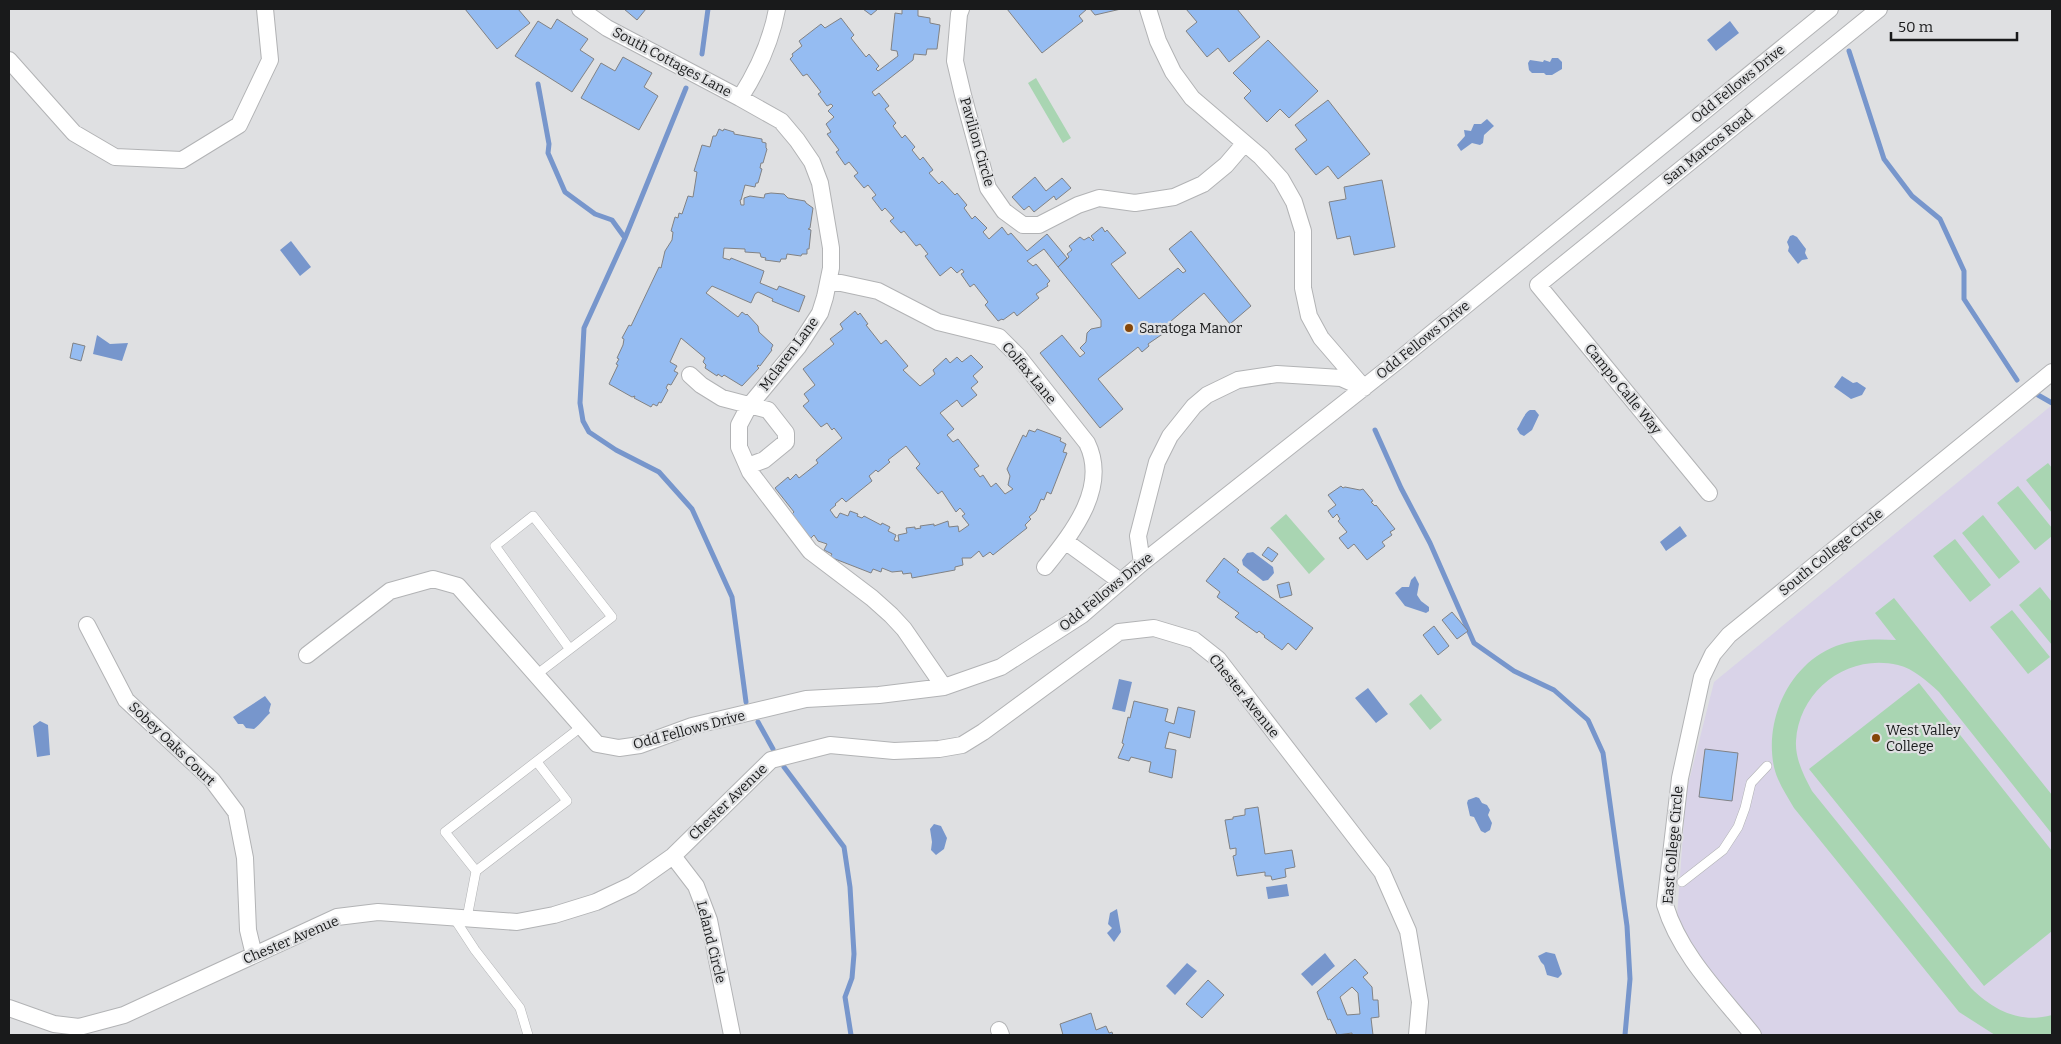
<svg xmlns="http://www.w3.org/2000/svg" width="2061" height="1044" font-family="Bitter,serif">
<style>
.education{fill:#d9d3e8}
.green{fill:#a9d5b2}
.water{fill:#7796cc}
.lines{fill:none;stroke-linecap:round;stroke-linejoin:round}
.stream{stroke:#7796cc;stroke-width:5}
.building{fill:#95bcf2;stroke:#818284;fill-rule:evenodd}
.service-casing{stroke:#b2b3b5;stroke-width:10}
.minor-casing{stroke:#b2b3b5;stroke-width:18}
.service{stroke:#fff;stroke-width:9}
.minor{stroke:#fff;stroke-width:16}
.poi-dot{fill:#854609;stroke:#dfe0e2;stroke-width:2}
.labels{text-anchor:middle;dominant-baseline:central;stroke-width:4.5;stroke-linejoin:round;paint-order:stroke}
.street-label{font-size:14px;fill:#191a1b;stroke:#dfe0e2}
.poi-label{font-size:14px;fill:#191a1b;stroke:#dfe0e2;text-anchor:start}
</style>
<rect width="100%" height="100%" fill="#dfe0e2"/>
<path class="education" d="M2052 405V1035H1745L1675 944 1686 793 1714 682Z"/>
<path class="green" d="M1036 78 1071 138 1063 143 1028 83Z
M2048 463 2052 468V513L2026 480Z
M2018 486 2052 528V536L2035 550 1997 503Z
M1286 514 1325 559 1309 574 1270 528Z
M1983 515 2020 562 1999 579 1962 533Z
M1955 539 1991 585 1970 602 1933 556Z
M2040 587 2052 602V645L2019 605Z
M1894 598 2052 795V834L1939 692C1927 681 1914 669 1898 665 1848 653 1799 690 1796 741 1795 759 1804 776 1812 791L1971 988C1993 1010 2020 1024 2052 1015V1035H1995L1959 1012 1794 808C1787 796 1777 781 1774 767 1764 720 1789 664 1836 646 1856 639 1875 639 1896 640L1875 613Z
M2012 610 2050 657 2028 674 1990 627Z
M1919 683 2052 851V931L1984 986 1809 769Z
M1421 694 1442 720 1430 730 1409 704Z"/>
<path class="water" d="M1730 21 1739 33 1716 51 1707 40Z
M1552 58H1558L1562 62V69L1552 75H1546L1544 73H1532L1529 70 1528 63 1530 60 1543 62 1544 60 1550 62Z
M1487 119 1494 126 1484 135 1483 143 1480 145 1472 143 1461 151 1457 145 1465 136 1464 130 1471 131 1474 124H1481Z
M1793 235 1797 237 1806 249 1805 253 1808 259 1802 260 1798 264 1788 251 1789 247 1787 242 1790 236Z
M291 241 311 267 300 276 280 250Z
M97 335 110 344 128 343 122 361 93 354Z
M1842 376 1853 383 1857 382 1866 388 1862 395 1851 399 1834 387Z
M1530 410H1535L1539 415 1532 430 1524 436 1520 434 1517 429C1521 423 1524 413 1530 410Z
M1680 526 1687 536 1666 551 1660 542Z
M1253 552 1273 567 1274 573 1268 580 1263 581 1243 565 1242 560 1247 553Z
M1415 576 1419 584 1417 595 1421 601 1429 607V611L1426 613 1405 606 1395 593 1402 587H1409L1411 580Z
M1119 679 1132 682 1125 712 1112 709Z
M1368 688 1388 714 1376 723 1355 698Z
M265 696 271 704 269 711 270 713C264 718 261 724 254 729L246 728 243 724H238L233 717Z
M40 721 48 725 50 755 37 757 33 726Z
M1476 797 1479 798 1482 803 1487 805 1490 810 1488 815 1492 823 1490 830 1485 833 1481 831 1474 817 1470 816 1467 803 1468 800Z
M934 824 941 826 947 838 944 849 936 855 931 850 932 842 930 829Z
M1287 884 1289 896 1268 899 1266 887Z
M1117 909 1121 932 1114 942 1107 933 1112 928 1108 924 1110 913Z
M1546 952 1555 954 1562 974 1558 978 1547 975 1544 965 1541 962 1538 956Z
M1325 953 1335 966 1312 986 1301 974Z
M1187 963 1197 971 1175 995 1166 986Z"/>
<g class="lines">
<path class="stream" d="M1849 51 1884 159 1912 196 1940 219 1964 271V299L2017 380
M702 54 708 9
M538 84 549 144 548 153 565 192 595 214 612 220 625 238 584 328 580 403 583 421 589 432 616 450 659 472 692 509 732 597 746 702
M625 238 686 88
M2038 395 2052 403
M1375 430 1401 488 1430 543 1474 643 1514 671 1554 690 1588 720 1603 753 1627 926 1630 979 1625 1035
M758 722 773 749
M784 767 844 847 850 887 854 954 852 978 845 997 851 1035"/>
</g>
<path class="building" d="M465 9H518L530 23 497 49Z
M624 9H646L637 20Z
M863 9H878L871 15Z
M902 9H918V16L930 18V23L940 25 937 49H927L926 55 914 54 913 60 872 92 875 96 879 93 889 106 885 109 896 123 893 126 902 138 905 135 915 147 912 150 920 160 923 157 933 170 929 173 939 184 942 181 955 195 957 193 967 205 964 208 972 219 975 216 987 228 983 232 989 239 1002 227 1008 235 1011 233 1027 251 1047 234 1067 258 1058 267 1044 249 1027 261 1033 266 1036 264 1050 281 1047 284 1048 286 1036 294 1039 298 1017 316 1014 312 1003 320 1002 319 998 321 985 305 988 302 974 284 970 287 961 274 964 272 962 269 957 273 951 267 940 276 925 256 928 254 920 244 916 246 904 231 901 233 890 221 894 218 885 208 882 211 872 198 876 195 868 185 864 188 854 176 858 173 849 162 845 165 836 152 839 150 827 134 831 132 826 124 834 117 828 111 833 106 831 104 827 106 818 94 821 92 807 74 803 76 790 59 793 56 792 54 802 46 799 41 821 24 825 28 841 18 854 35 851 38 866 57 869 54 879 66 876 69 878 71 898 56 897 51 891 50 895 13 902 14Z
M1007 9H1087L1079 16 1083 21 1042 53Z
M1090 9H1121L1095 15Z
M1186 9H1237L1260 37 1229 62 1218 48 1207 57 1186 31 1197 22Z
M557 19 588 39 580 50 594 59 572 92 515 56 538 21 551 29Z
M1268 40 1318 91 1289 118 1280 109 1267 122 1244 98 1251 91 1233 73Z
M623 57 652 73 644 87 658 96 639 130 581 98 601 63 615 71Z
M1328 100 1370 154 1338 179 1328 166 1316 175 1295 149 1307 140 1295 125Z
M719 129 723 131 724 129 734 132V134L762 139V142L766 143V148L767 149 763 163H761L760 168 762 169 758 183H756L755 187 745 185 741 200H740L741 205H744V198L750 196 764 198 765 194 771 193 784 194 788 198 805 201 806 203 813 208 810 228 808 229 811 230 809 249H807V254H802L801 256 787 254 786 259H781L780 262 765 260 766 258 761 257 760 253 745 252V249L724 248 723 258 730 260 731 258 764 271 760 283 777 290 779 286 805 296 799 312 772 301 773 299 758 292 755 294 751 303 712 286 706 293 738 317 742 312 746 315 747 314 758 326 759 332 773 345 771 349 772 350 760 366 758 365 757 366 759 368 742 386 724 375 722 377 718 374 717 376 705 368 706 365 703 362 705 358 681 338 670 362 677 366 674 371 678 373 671 385 668 384 666 388 668 390 661 403 659 402 657 406 653 404 651 407 634 398 635 396 632 397 609 384 618 365 616 364 619 359 617 358 623 345 624 339 622 338 629 325 631 326 659 267 661 268 665 251 672 240 673 232 671 231 675 217 678 218 679 213 682 214 688 196 693 197 697 172 694 171 702 145 710 147 713 136H716Z
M1035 177 1046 191 1062 178 1071 188 1056 200 1054 196 1034 212 1029 206 1024 210 1012 197Z
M1382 180 1395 247 1354 255 1350 236 1337 239 1329 202 1346 199 1344 187Z
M1102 227 1105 232 1107 230 1126 253 1111 264 1139 299 1178 268 1183 273 1186 271 1169 249 1191 231 1251 306 1230 324 1204 293 1164 327 1167 331 1148 344 1149 346 1142 352 1138 347 1098 379 1123 409 1100 428 1040 353 1062 335 1080 357 1085 353 1080 348 1086 342 1087 333 1091 329 1101 327V320L1058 267 1069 257 1067 254 1072 250 1069 246 1080 237 1084 240 1089 237 1093 241 1094 240 1091 236Z
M855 311 858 315 860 313 868 324 866 325 881 344 886 340 908 366 903 370 920 386 935 374 933 370 946 358 950 363 957 357 962 362 971 355 983 367 973 376 978 382 971 388 977 395 962 407 957 400 940 413 954 429 947 435 953 442 958 439 979 466 974 469 980 477 983 475 991 487 996 483 1005 494 1013 489 1008 485 1010 476 1007 469 1023 435 1026 437 1029 430 1035 432 1037 429 1061 438 1060 441 1066 444 1063 452 1067 453 1051 494 1047 492 1044 500 1041 499 1036 511 1029 517 1031 519 1025 525 1027 528 993 555 990 552 983 557 979 551 971 558H962L963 565 955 567V570L912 578 911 573 903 574 902 571 892 572 882 568 881 572 873 569 871 573 830 557 832 554 824 550 827 544 818 541 814 535 810 539 791 515 794 512 775 488 788 477 790 480 796 474 799 478 818 463 816 460 842 438 834 428 832 430 827 423 821 427 803 406 809 401 804 394 815 385 803 369 834 344 830 339 843 329 840 324ZM906 446 920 464 916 468 938 494 942 491 956 512 960 508 965 514 962 516 969 525 959 532 958 526 949 527 948 521 934 526V524L920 526 921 528 915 529V527L906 528 907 533 898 535 899 541H896L894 540 896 535 888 531 890 527 882 523 881 525 864 516 862 518 857 516 858 514 850 511 848 516 840 513 837 518 835 517 830 510 836 505 835 504 842 498 846 502 872 481 869 476 876 470 878 472 890 462 888 460Z
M73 343 85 346 81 361 70 358Z
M1341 486 1343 488 1345 487 1360 490 1363 489 1373 501 1371 502 1375 506 1376 505 1395 529 1390 532 1392 535 1382 542 1385 546 1367 560 1354 544 1348 549 1339 538 1347 532 1338 521 1340 519 1337 514 1333 518 1328 511 1336 505 1328 495Z
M1268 547 1278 554 1272 562 1262 555Z
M1224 558 1239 570 1237 572 1313 628 1296 650 1288 643 1282 650 1264 637 1265 636 1259 631 1257 633 1235 617 1239 613 1217 597 1220 592 1206 581Z
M1289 582 1292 595 1280 598 1277 585Z
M1452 612 1468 631 1457 639 1442 620Z
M1434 626 1449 646 1438 655 1423 635Z
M1134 701 1168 709 1165 721 1174 724 1178 707 1195 711 1190 738 1169 732 1165 748 1176 750 1172 778 1149 772 1151 762 1131 757 1129 761 1118 758 1124 744 1122 743 1128 717 1130 718Z
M1705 749 1738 753 1732 801 1699 797Z
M1258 807 1265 854 1292 850 1295 867 1285 869 1286 877 1272 880 1271 876H1265V872L1237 876 1233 856 1236 855V848L1230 849 1225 820 1233 819V817L1245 815V809Z
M1355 959 1368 973 1363 977 1372 987 1373 1000H1378L1379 1017 1371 1018 1373 1035H1352V1033L1337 1035 1330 1019 1328 1020 1317 992ZM1352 987 1358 993 1360 1014 1347 1015 1340 997Z
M1208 980 1224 995 1202 1018 1186 1004Z
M1091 1013 1096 1030 1106 1026 1109 1033 1112 1032 1113 1035H1063L1060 1024Z"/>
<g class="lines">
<g class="service-casing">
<path id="service" d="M536 675 612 617 533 516 495 546 569 648
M537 762 567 801 476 871 445 832 581 727
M1682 882 1723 850 1738 827 1745 808 1751 783 1767 766
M454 918 475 950 520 1008 528 1035
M467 918 476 871"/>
</g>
<g class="minor-casing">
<path id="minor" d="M580 9 607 28 740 98 781 121 797 140 812 162 820 183 831 248V268L825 297 820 313 798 347 749 406 739 425V447L750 472 810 551 872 598 891 615 904 629 944 687
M961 9 959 14 955 61 963 95 988 188 1004 211 1023 225H1039L1078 205 1099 198 1135 203 1174 197 1203 184 1226 165 1244 144
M1148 9 1158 41 1173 72 1192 98 1261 157 1281 179 1294 202 1303 231V288L1309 316 1321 338 1364 388
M9 60 74 133 115 157 182 160 239 125 270 60 265 9
M740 98C758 70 771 42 777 9
M828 283H841L878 291 938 322 999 337 1018 356 1087 443C1109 488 1072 533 1045 567
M690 375 701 385 722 398 768 410 786 433V442L764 460 748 466
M1709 493 1538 285 1879 9
M1065 541 1120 581
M1142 563 1138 536 1157 462 1170 436 1194 406 1207 395 1238 380 1277 374 1341 378 1359 386
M87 625 126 700 212 780 236 812 245 858 248 930 254 955
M307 655 390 591 433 579 458 586 597 744 619 748 640 745 692 726 806 699 879 695 944 687 1001 667 1082 615 1142 563 1400 359 1830 9
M673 856 696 886 709 920 732 1035
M9 1008 54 1024 79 1027 124 1015 337 917 378 912 517 922 554 915 596 902 632 885 673 856 771 760 830 745 894 751 939 749 962 745 983 732 1119 632 1154 628 1194 640 1218 659 1382 872 1408 931 1420 1002 1417 1035
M999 1030 1001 1035
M1753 1035C1721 995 1680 955 1665 905L1680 778 1702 677 1713 654 1729 635 2052 372"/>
</g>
<use href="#service" class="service"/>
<use href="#minor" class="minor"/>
</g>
<g class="poi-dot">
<circle cx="1129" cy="328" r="5"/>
<circle cx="1876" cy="738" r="5"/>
</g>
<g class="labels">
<g class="street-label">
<text transform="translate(672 62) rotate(28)">South Cottages Lane</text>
<text transform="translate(1738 84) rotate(-39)">Odd Fellows Drive</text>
<text transform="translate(977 142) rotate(74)">Pavilion Circle</text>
<text transform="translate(1708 147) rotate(-39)">San Marcos Road</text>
<text transform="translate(1423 340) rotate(-39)">Odd Fellows Drive</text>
<text transform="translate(789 354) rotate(-53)">Mclaren Lane</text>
<text transform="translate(1029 373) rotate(50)">Colfax Lane</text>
<text transform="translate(1623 389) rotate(51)">Campo Calle Way</text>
<text transform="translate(1831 552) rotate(-39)">South College Circle</text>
<text transform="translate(1106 592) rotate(-39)">Odd Fellows Drive</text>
<text transform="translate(1244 696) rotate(51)">Chester Avenue</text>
<text transform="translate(689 730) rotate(-15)">Odd Fellows Drive</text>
<text transform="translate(172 744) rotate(44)">Sobey Oaks Court</text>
<text transform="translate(728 802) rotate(-44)">Chester Avenue</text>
<text transform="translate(1673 845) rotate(-85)">East College Circle</text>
<text transform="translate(291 940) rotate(-23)">Chester Avenue</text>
<text transform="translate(711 942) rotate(76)">Leland Circle</text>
</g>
<g class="poi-label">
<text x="1139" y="328">Saratoga Manor</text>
<text x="1886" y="730">West Valley<tspan x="1886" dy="16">College</tspan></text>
</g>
</g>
<rect width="2061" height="1044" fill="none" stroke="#191a1b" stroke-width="20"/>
<path d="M1891 32v8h126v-8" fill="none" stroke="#191a1b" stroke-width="2.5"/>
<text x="1898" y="32" font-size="15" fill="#191a1b" stroke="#dfe0e2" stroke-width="4" paint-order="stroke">50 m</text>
</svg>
